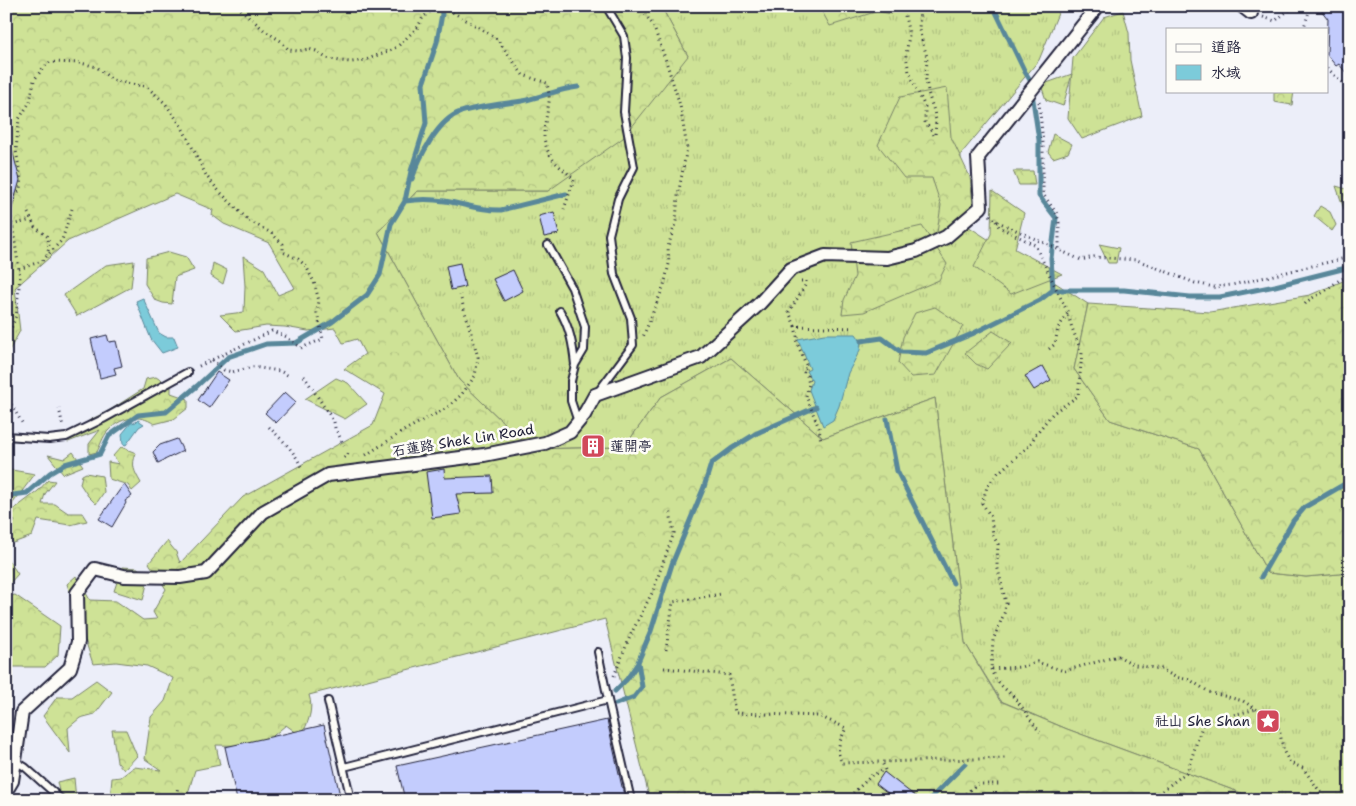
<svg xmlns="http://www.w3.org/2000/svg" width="1356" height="806" font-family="'Shantell Sans','LXGW WenKai TC',sans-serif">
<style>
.grass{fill:url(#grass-tufts);stroke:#788268}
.forest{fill:url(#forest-crowns);stroke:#788268}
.water{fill:#7ccbda;stroke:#58879a}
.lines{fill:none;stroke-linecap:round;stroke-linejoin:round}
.stream{stroke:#58879a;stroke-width:5}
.building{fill:#c3ccfd;stroke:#22223b}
.lane-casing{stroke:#22223b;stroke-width:10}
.street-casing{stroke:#22223b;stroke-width:16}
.path{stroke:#22223b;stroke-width:3;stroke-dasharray:1 4;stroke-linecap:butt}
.lane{stroke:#fdfcf7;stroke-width:6}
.street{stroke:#fdfcf7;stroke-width:12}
.labels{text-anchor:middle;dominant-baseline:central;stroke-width:5;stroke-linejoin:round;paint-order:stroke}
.street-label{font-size:14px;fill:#22223b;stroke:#fdfcf7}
.poi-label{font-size:14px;fill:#22223b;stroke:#fdfcf7;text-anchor:start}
</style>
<defs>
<pattern id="grass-tufts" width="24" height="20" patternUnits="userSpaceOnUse" patternTransform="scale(1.25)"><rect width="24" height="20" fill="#cee296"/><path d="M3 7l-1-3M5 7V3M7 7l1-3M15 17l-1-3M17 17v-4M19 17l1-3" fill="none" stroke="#b1c282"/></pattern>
<pattern id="forest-crowns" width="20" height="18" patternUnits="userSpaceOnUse" patternTransform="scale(1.25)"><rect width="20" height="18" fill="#cee296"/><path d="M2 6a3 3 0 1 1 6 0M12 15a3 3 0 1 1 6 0" fill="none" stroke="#b1c282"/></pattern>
</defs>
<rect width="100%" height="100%" fill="#eceef9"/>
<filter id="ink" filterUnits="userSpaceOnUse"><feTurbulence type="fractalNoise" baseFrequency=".02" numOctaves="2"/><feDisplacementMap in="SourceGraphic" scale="10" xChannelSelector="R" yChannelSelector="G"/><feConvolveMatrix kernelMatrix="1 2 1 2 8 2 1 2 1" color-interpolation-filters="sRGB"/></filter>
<g filter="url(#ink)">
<path class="grass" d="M661 6H1061L1039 60 961 154 960 221 1088 304 1074 369 1110 420 1199 449 1268 573 1306 577 1350 573V800H1260L1067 729 1001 701 965 643 935 398 823 438 731 358 661 397 624 447 531 449 459 380 378 232 417 191H548L688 56Z
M1123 11 1129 33 1130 60 1142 116 1082 139 1068 118 1073 58 1104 17Z"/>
<path class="forest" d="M6 6H661L688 56 623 138 548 191H417L378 232 459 380 531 449 624 447 661 397 731 358 823 438 935 398 965 643 1000 701 1067 729 1260 800H650L605 619 309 695C314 710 308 723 301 736L286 725 261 746 216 745 220 765 195 770 186 800H110L112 778 121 777 134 767 161 770 145 759 151 717 165 701 173 678 147 666 116 662 93 664 67 584 76 576 90 600 116 601 143 620 157 619 153 612 166 589 149 563 167 541 176 552 180 563 243 497 373 425 385 394 344 369 365 354 357 339 343 343 335 328 308 331 285 327 266 326 236 331 220 315 244 312 245 286 243 256 264 269 278 295 295 288 269 243 224 224 212 215 213 210 175 194 68 241 15 288 20 331 6 356Z
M819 6H899L891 14 878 11 830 26Z
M1072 74 1063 106 1046 100 1041 85Z
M947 88 951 137 970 177 975 221 949 243 937 233 941 205 932 178H904L878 145 900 97Z
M1278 91H1294L1292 105 1274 102V92Z
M1053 134 1072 144 1068 153 1053 158 1048 152Z
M1013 171H1033L1035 185H1019Z
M1336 186 1350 190V210L1344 209Z
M992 191 1024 213 1015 249 1062 274 1011 294 974 267 991 234Z
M1320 206 1330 212 1336 225 1332 231 1314 216Z
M922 226 947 264 939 280 864 312 842 314 844 300 855 276 851 242Z
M1099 244 1119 248 1116 263H1108Z
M169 252 186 257 194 270 175 277 172 304 163 303 155 300 145 284 146 258Z
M134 261 131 287 77 316 64 295 106 265Z
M213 263 227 270 223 284 211 276Z
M1350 278V573L1306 577 1268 573 1199 449 1110 420 1074 369 1088 304 1210 312 1310 295Z
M935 307 963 326 936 375 911 377 898 363 903 337 915 313Z
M993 331 1012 343 987 369 976 364 965 353Z
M156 377 171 387V393L188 399V408L174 419 154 424C140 413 119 418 108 431 103 436 100 446 97 452L89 454V444L100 430 68 442 65 440 90 420 110 410 143 389 146 379Z
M336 378 348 383 367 404 345 419 305 399Z
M121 447 136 453C131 466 134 471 141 483L132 491 128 485 109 479 108 462 119 464 113 456Z
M73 452 83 466 63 474 48 455 64 459Z
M6 469 35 474 10 507H6Z
M86 473 102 476 104 492 96 504 88 496 80 484 82 475Z
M48 480 55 481 45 494 42 504H55L68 513H82L87 521 70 525 38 520 32 536 13 543 8 531 15 521 9 515 13 510 38 491Z
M6 561H9L18 574 9 584 6 582Z
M122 567 138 568 147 584 143 600 114 591Z
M15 595 60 626 58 655 45 667H6V597Z
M96 680 112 692 95 714 80 718 68 728 70 753 43 716 57 697H72Z
M112 730H126L137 756 124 770 117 762Z
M74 778 76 800H61L57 782Z"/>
<path class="water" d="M143 298 159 333 166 337H174L178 347 162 353 151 339 136 301Z
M824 334H856L861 341 860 350 848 373 839 406 833 420 823 426 809 390 812 381 806 371 810 369 798 339Z
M138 420 144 424 139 427 126 445 123 444 122 434 131 423 136 422Z"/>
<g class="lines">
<path class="stream" d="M993 6 1025 72 1030 80 1039 140V196L1056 218 1051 258 1053 290
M412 179C419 158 438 119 461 112 479 106 503 104 522 101 541 97 559 89 578 87
M405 199V201C418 199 432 199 445 201 464 204 482 211 501 210L566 194
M861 341 882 338 901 352 926 353 972 334 1040 300 1053 290H1124L1190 297H1220L1275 286 1350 267
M887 419 897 471 953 583
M6 496 27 493 50 473 65 464 100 454 109 436 138 415 166 412 197 386 228 357 266 344 296 343 332 322 367 295 380 275 391 224 405 201 411 171 426 123 423 84 437 42 442 14 440 6
M1261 577 1293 521 1305 507 1350 481
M615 691 627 679 638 663
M616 704 634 697 642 687 638 662 651 631 672 564 704 487 711 464 731 449 757 433 816 407
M929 800 965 764"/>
</g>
<path class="building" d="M1318 6H1350V78L1339 64 1336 66 1327 55 1328 19Z
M6 146H11L20 180 11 212 6 211Z
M554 212 559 234 544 237 539 216Z
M460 263 465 287 451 290 446 266Z
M513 270 523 291 504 301 493 279Z
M107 335 109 342 116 341 122 366 114 368 116 374 100 378 91 339Z
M1043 366 1051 380 1034 390 1025 376Z
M217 372 229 380 209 408 198 400Z
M285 392 296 402 276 423 265 413Z
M177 439 183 451 158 463 153 452 160 445Z
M444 469 445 478 492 476 493 493 456 494 461 514 432 518 426 472Z
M124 484 132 496 125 501 126 503 112 527 99 519Z
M607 720 625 800H405L397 766Z
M324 725 341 800H237L225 747Z
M884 772 907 790 921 800H897L876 784Z"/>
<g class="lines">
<g class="lane-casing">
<path id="lane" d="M548 245 572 288 585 327 584 350 575 365 571 381V401L578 422
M560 311C570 328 573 345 575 365
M598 392 633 345 631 318 614 274 609 235 618 199 634 167 624 112 627 58 624 36 606 6
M6 436 49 439 66 437 103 419 188 372
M598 652 608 700
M328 701 351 800
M15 761 25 767 62 800
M344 767 608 700 631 800"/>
</g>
<g class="street-casing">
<path id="street" d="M1242 6 1251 13
M6 791 12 781 22 712 70 668 78 642 77 593 95 569 124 576 180 577 206 573 263 512 328 475 484 455 545 443 570 432 584 415 595 395 701 357 760 303 791 269 825 256 887 258 916 251 946 237 981 207 978 157 1098 6"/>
</g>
<path class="path" d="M237 6 265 31 281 41 289 50 298 51 309 49 316 51 326 58 340 61 352 62 366 60 397 47 418 27 423 17 430 12 437 10 447 9 473 24 497 39 523 75 547 83C548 89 550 97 549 102 546 124 538 137 552 158 558 167 568 172 574 180L564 209
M639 6 653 25 665 58 680 105 687 148 678 195 676 221 668 247 669 264 664 285 643 337
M903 6 909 35 906 56 909 72 925 107V122L935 136 936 120 934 111 929 96 926 80 927 57 919 30 920 6
M1263 17 1275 21 1294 6
M1305 29 1304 27 1310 9 1308 6
M1327 68 1350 90
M1039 102 1043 143V194L1057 214 1059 223V251
M28 213 35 227 48 237 49 247 47 255
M990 215 996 221 1081 260 1094 257 1137 260 1195 283 1214 287 1232 285 1350 257
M996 221 999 227 1035 245 1067 311 1072 328 1082 353 1078 396 1053 413 1036 434 1030 445 998 473 987 487 982 503 991 517 993 536 998 544 997 565 1006 603 1005 611 993 640 991 669 1021 667 1037 662 1064 671 1118 656 1135 665 1161 669 1175 677 1190 680 1209 692 1243 701 1272 719 1279 729 1284 752 1290 763 1303 768 1326 800
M12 225 31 220
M19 269 42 261 62 240 72 209
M801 281H806V284L789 312 795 326 854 328
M1305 304C1311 297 1318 296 1325 291 1334 285 1339 278 1350 276
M795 326 797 336 796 340 807 367 803 371 807 376 809 384 806 396 819 428 821 442
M6 341 16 316 20 277 10 208 12 197 20 190 21 179 16 150 19 119 30 102 34 80 43 68 50 62 81 63 97 67 112 80 147 87 165 103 182 127 207 177 219 191 248 220 271 233 283 244V252L298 259 306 266 314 282 319 301 317 313 323 339 301 348 287 337 272 331 197 367
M1049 349 1055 344 1058 328 1068 313
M212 360 224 370 232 372 253 367 280 371 289 376
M304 376 334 422 335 428 344 445
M6 396 24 426
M59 408 63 427
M269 427C281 439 295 451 301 467
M366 455 405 430 447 408 461 395 475 376 478 357 460 295
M344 458 349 453
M666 650 673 602 721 594
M664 668 729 675 735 713 819 716 846 728C840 741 835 749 842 763L882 762
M991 669C996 685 1009 690 1018 702 1026 712 1032 723 1040 732
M614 676 630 636 652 593 674 533 670 512
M175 800 178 787
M846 800 872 775 885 770 882 762 1007 758
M958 800 977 784H999
M1150 800 1187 772 1203 723 1256 709"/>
<use href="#lane" class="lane"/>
<use href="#street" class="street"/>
</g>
</g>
<defs>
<g id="building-square" transform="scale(1.25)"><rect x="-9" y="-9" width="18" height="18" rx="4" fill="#d1495b" stroke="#fdfcf7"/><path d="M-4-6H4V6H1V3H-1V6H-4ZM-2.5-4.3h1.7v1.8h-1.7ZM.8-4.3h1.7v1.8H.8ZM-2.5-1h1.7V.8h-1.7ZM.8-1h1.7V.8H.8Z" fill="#fff"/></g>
<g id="sight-square" transform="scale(1.25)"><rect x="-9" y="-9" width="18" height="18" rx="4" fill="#d1495b" stroke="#fdfcf7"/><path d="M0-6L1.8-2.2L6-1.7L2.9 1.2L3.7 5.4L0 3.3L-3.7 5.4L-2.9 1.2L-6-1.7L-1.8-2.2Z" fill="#fff"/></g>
</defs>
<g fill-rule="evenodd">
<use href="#building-square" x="593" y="446"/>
<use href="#sight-square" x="1268" y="721"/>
</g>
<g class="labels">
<g class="street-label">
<text transform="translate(463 440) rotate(-9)">石蓮路 Shek Lin Road</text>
</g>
<g class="poi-label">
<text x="610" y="446">蓮開亭</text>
<text x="1250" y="721" text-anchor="end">社山 She Shan</text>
</g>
</g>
<rect width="1356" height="806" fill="none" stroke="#fdfcf7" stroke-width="25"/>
<rect x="12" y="12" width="1331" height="781" fill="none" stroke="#22223b" stroke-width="2" filter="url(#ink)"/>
<rect x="1166" y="28" width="162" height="65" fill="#fdfcf7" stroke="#a5a5ac"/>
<rect x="1176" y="44" width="25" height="8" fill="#fdfcf7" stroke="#a5a5ac"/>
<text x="1211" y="52" font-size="15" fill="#22223b">道路</text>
<rect x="1176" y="65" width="25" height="15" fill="#7ccbda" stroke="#a5a5ac"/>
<text x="1211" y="78" font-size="15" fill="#22223b">水域</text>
</svg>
